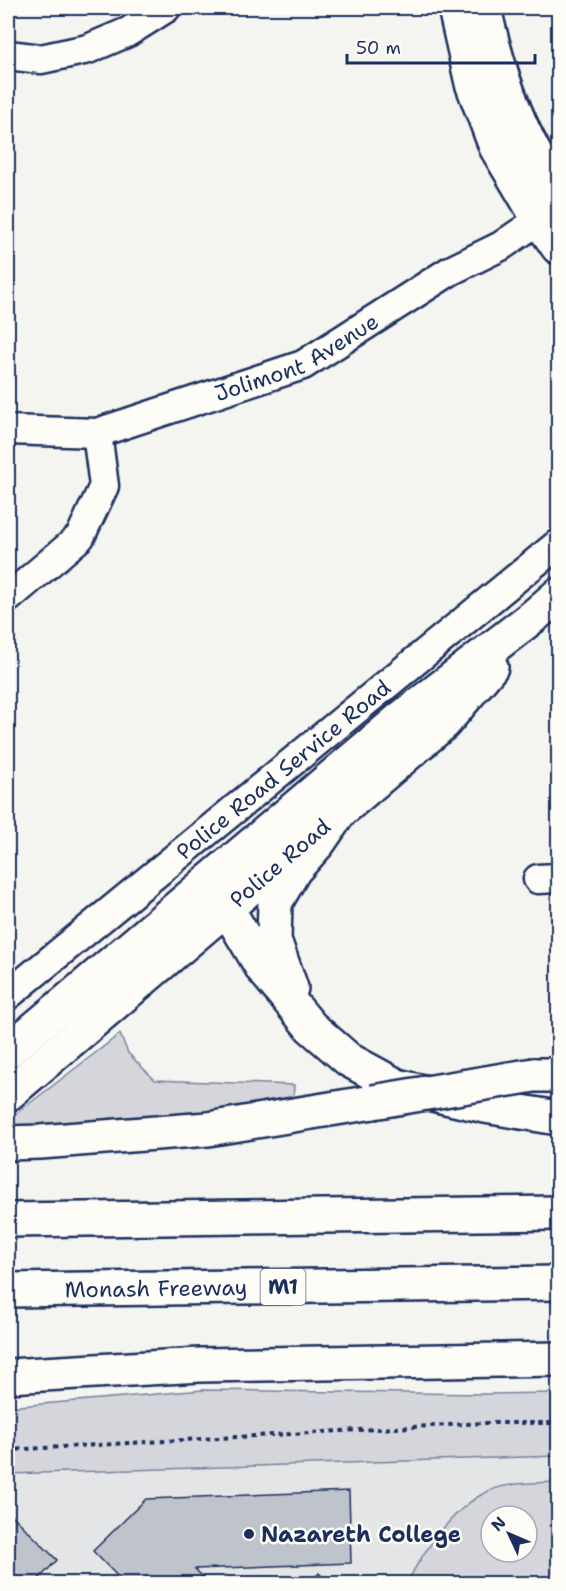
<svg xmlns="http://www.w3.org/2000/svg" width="566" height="1591" font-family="'Shantell Sans',sans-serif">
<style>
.built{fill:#e4e5e6;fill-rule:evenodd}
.green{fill:#d4d6db;stroke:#78829c;stroke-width:1.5;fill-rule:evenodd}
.building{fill:#bfc3cc;stroke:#1b2f5e;stroke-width:1.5}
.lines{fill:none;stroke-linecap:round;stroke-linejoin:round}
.street-casing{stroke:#1b2f5e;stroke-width:33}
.secondary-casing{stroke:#1b2f5e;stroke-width:38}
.highway-casing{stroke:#1b2f5e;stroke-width:38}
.path{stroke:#1b2f5e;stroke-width:4;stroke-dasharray:4.5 4.5;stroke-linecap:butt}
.street{stroke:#fdfcf7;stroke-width:28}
.secondary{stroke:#fdfcf7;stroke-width:33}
.highway{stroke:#fdfcf7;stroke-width:33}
.highway-bridge-casing{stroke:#1b2f5e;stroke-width:38;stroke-linecap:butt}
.highway-bridge{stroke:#fdfcf7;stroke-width:33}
.poi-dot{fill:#1b2f5e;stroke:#fdfcf7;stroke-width:2}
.labels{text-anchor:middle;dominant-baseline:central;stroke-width:5;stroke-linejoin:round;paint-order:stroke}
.shield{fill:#fdfcf7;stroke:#5f6c8c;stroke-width:1.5}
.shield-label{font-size:21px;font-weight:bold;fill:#1b2f5e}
.street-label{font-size:22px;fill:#1b2f5e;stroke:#fdfcf7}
.poi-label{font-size:22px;font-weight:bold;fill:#1b2f5e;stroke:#fdfcf7;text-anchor:start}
</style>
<rect width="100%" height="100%" fill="#f4f4f1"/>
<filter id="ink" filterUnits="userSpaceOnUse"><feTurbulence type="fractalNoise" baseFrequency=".0167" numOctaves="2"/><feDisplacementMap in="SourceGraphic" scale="12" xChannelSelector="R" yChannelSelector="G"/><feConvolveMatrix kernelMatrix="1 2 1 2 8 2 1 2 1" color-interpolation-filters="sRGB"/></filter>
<g filter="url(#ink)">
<path class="built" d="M558 1456V1583H8V1474ZM491 1516H527V1552H491Z"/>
<path class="green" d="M120 1034 128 1053 155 1080 294 1085 293 1103 89 1124 8 1125V1120Z
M203 1390 482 1394 558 1393V1456L8 1474V1407Z
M558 1482V1583H407C423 1551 458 1501 494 1489 514 1482 537 1483 558 1482ZM491 1516H527V1552H491Z"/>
<path class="building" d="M349 1491 351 1563 195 1569 210 1584H125L93 1551 146 1499Z
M11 1514 57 1560 34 1584H8V1518Z
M319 1573 329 1584H309Z"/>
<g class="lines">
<g class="street-casing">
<g id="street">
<path d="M8 55 41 59 88 49 128 32 166 8"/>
<path id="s1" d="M8 430 97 433 303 365 450 271 501 246 558 207"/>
<path d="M8 598 80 537 104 486 97 433"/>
<path d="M538 879 558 878"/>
<path id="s2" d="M8 995 558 544"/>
</g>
</g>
<g class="secondary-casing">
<g id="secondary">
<path d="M455 8 472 83 496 147 540 221 558 247"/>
<path d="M484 8C498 72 519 137 558 191"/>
<path d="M8 1051 400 719 535 615 558 595"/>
<path id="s3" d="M8 1094 444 723 491 667"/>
</g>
</g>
<g class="highway-casing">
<g id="highway">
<path d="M206 883 226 907 263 969 311 1027 349 1060 397 1086 485 1106 558 1118"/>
<path d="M291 988 274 940 275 903 294 870 319 842 341 810"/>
<path d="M534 1075H558"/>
<path d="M8 1143 40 1142 208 1129 373 1102"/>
<path d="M8 1220 558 1213"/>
<path id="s4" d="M8 1290 558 1283"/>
<path d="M8 1376 200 1365 558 1359"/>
</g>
</g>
<path class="path" d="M8 1450 483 1423H558"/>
<use href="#street" class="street"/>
<use href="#secondary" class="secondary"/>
<use href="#highway" class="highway"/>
<g class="highway-bridge-casing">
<path id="highway-bridge" d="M373 1102 534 1075"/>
</g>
<use href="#highway-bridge" class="highway-bridge"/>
</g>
</g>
<circle class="poi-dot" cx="249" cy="1534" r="6"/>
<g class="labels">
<rect class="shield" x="260.5" y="1269" width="45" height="36" rx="4.5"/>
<g class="shield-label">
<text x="283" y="1287">M1</text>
</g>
<g class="street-label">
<text stroke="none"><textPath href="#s1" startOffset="303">Jolimont Avenue</textPath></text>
<text stroke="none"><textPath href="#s2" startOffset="356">Police Road Service Road</textPath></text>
<text stroke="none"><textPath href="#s3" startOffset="357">Police Road</textPath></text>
<text stroke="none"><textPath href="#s4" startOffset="148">Monash Freeway</textPath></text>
</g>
<g class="poi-label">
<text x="261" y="1534">Nazareth College</text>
</g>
</g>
<rect width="566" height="1591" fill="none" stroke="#fdfcf7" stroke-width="30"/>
<rect x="15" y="15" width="536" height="1561" fill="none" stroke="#1b2f5e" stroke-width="2" filter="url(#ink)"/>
<g transform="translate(509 1534) rotate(314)"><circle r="28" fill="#fdfcf7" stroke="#a3aaba" stroke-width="1.5"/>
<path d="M0-4.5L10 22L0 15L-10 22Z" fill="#1b2f5e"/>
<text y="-9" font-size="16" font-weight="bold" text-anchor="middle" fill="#1b2f5e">N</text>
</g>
<path d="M347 54v9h188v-9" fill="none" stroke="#1b2f5e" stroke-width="3"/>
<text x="356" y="54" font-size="18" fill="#1b2f5e" stroke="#fdfcf7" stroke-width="4.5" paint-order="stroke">50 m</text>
</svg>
